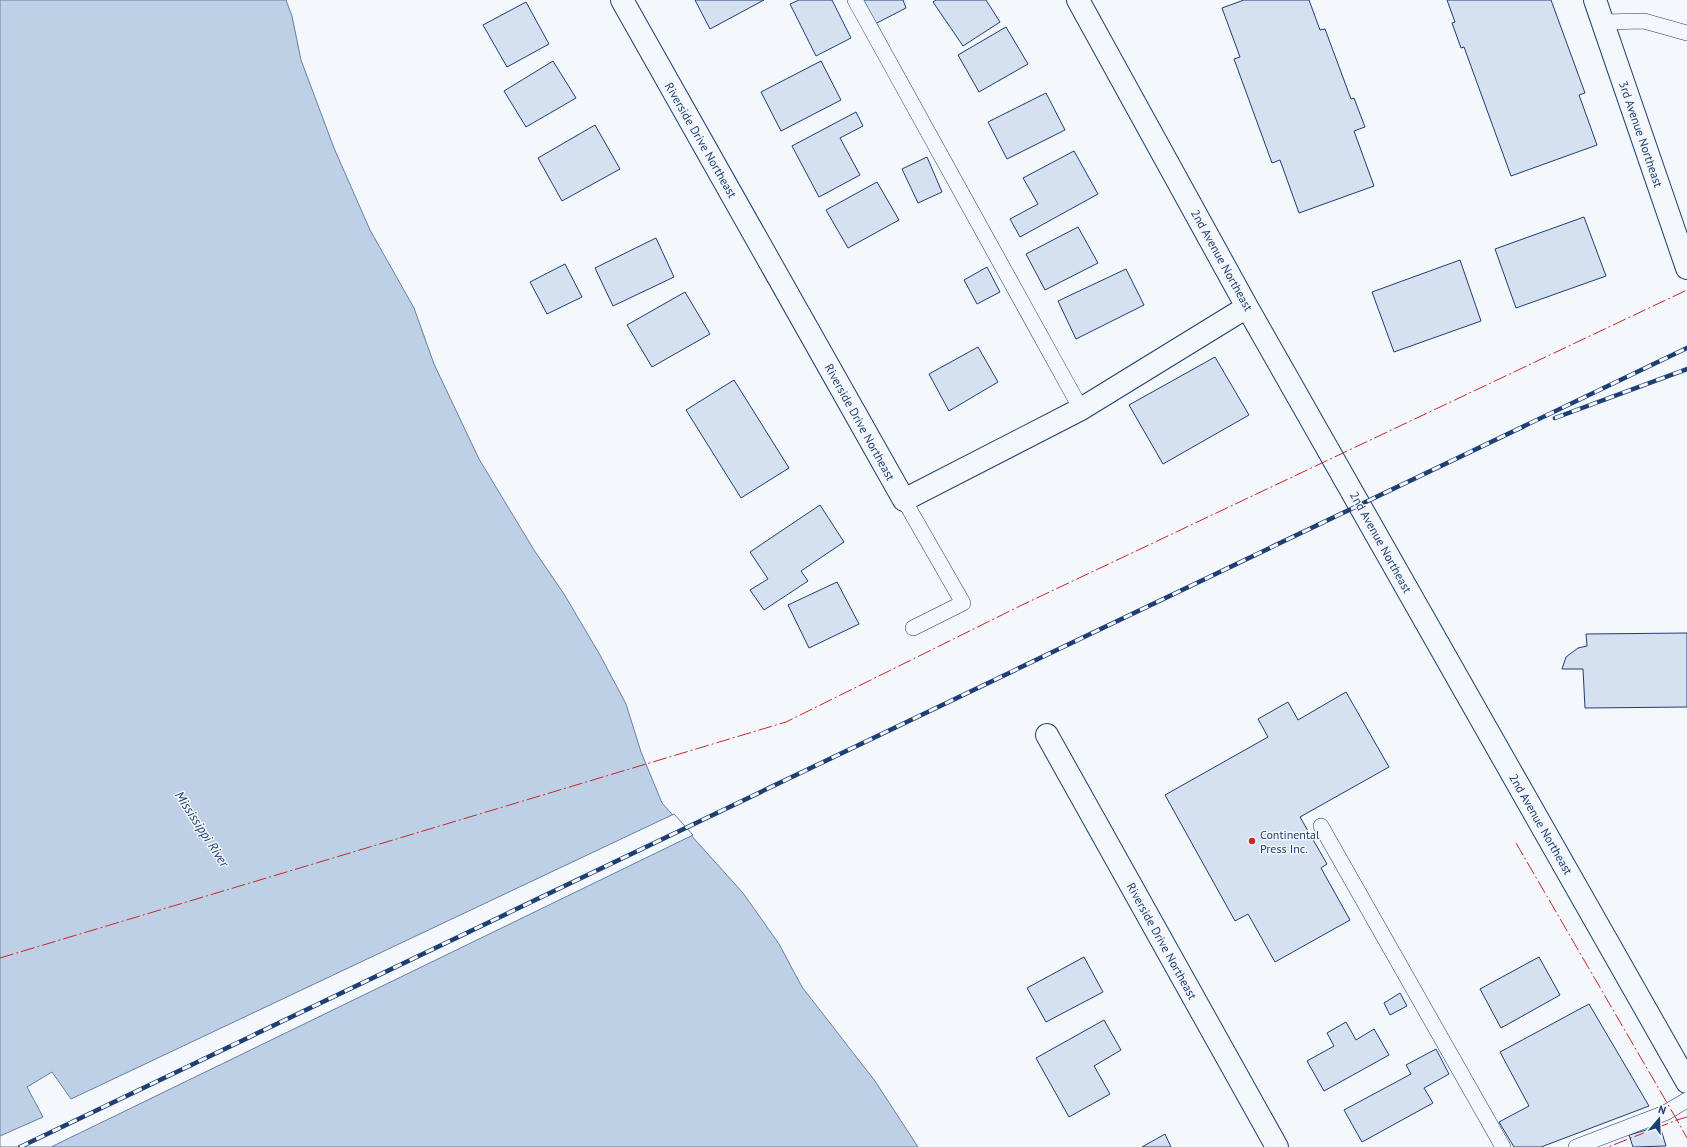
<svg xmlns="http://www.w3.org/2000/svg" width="1687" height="1147" font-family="'PT Sans',sans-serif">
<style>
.water{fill:#bed0e5;stroke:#687fa3}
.pier{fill:#f4f7fb;stroke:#687fa3}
.building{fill:#d5e0f0;stroke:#1d3f73}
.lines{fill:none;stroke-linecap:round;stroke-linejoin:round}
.lane-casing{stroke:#1d3f73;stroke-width:16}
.street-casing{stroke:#1d3f73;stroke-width:24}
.lane{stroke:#f4f7fb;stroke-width:15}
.street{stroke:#f4f7fb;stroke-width:22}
.rail-casing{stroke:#1d3f73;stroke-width:4.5}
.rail{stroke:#f4f7fb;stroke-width:3;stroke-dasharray:9;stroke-linecap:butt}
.power{stroke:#c62828;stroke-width:1;stroke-dasharray:14 3 2 3;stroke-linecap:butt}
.poi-dot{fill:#c62828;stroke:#f4f7fb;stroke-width:1.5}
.labels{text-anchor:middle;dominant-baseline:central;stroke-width:3;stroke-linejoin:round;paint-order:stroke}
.street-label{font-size:12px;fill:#1d3f73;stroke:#f4f7fb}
.poi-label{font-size:12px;fill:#1d3f73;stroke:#f4f7fb;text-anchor:start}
.water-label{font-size:13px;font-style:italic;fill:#1d3f73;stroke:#f4f7fb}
</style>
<rect width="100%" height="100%" fill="#f4f7fb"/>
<path class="water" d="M0 0H286L292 16 301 60 334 148 370 230 414 308 434 364 479 459 534 550 564 594 600 655 626 704 641 752 662 803 743 893 779 944 802 987 875 1081 918 1147H0Z"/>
<path class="pier" d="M674 814 693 835 51 1147H0V1136L43 1117 27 1087 52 1072 71 1099Z"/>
<path class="building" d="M695 0H764L710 29Z
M799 0H832L851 38 816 56 790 4Z
M860 0H903L906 8 873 25Z
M936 0H986L1000 22 963 46 933 2Z
M1244 0H1309L1320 30 1325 29 1351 99 1354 98 1365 127 1354 131 1374 186 1299 213 1280 160 1272 163 1234 59 1240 57 1222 8Z
M1447 0H1551L1585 93 1579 95 1597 145 1511 176 1464 47 1461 48 1452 23 1455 22Z
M526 2 549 44 507 67 483 25Z
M1006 27 1028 64 979 92 958 55Z
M553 61 576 98 526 127 504 91Z
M821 61 841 100 781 131 761 92Z
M1046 93 1065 130 1007 159 988 122Z
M856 112 863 126 840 138 860 175 819 197 792 146Z
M595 125 620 169 562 201 538 158Z
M1074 151 1098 194 1020 237 1010 219 1038 204 1023 178Z
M927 157 942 192 918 203 902 169Z
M877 182 899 220 848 248 826 210Z
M1584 217 1606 276 1516 308 1495 249Z
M1078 227 1098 263 1045 290 1026 254Z
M656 238 674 277 613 306 595 268Z
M1460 260 1481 321 1394 352 1372 292Z
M565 264 582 297 547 314 530 282Z
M987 267 1000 292 977 304 964 280Z
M1126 269 1144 305 1076 339 1058 301Z
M685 292 710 334 652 367 627 325Z
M978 347 998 382 949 411 929 374Z
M1215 357 1249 415 1163 464 1129 405Z
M734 380 789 468 741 498 686 410Z
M820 505 844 542 801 571 808 581 764 610 750 590 768 579 750 552Z
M837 582 859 624 809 648 788 605Z
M1687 633V707L1585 708 1583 669H1562L1566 657 1578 648 1587 646 1586 634Z
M1346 692 1389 767 1300 817 1327 864 1321 868 1350 920 1275 962 1248 914 1235 921 1165 795 1268 737 1258 719 1288 702 1298 720Z
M1084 957 1103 992 1046 1022 1027 988Z
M1539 957 1560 995 1501 1028 1480 989Z
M1400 993 1407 1006 1390 1015 1384 1003Z
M1589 1004 1649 1106 1541 1147H1514L1499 1122 1529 1106 1500 1052Z
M1104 1020 1121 1050 1094 1066 1110 1094 1069 1117 1036 1058Z
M1346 1022 1356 1040 1374 1029 1389 1055 1324 1091 1307 1061 1334 1046 1327 1033Z
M1436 1049 1449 1074 1424 1088 1433 1103 1362 1142 1344 1110 1411 1074 1406 1065Z
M1660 1126 1666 1146 1633 1147 1629 1135Z
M1165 1134 1171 1147H1142Z"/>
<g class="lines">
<g class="lane-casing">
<path id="lane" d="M855 0 1081 409
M1603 22 1644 21 1687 33
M904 500 963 603 913 628
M1321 826 1503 1147
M1576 1147 1665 1113 1687 1100"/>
</g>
<g class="street-casing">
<path id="street" d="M622 0 904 500 1081 409 1247 307
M1078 0 1247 307 1687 1082
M1595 0 1687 268
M1047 735 1277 1147"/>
</g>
<use href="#lane" class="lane"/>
<use href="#street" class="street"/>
<g class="rail-casing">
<path id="rail" d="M1555 418 1687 369
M20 1147 1687 348"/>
</g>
<use href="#rail" class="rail"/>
<path class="power" d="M1516 843 1677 1120 1608 1147
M0 958 786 722 1020 606 1687 290
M1687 1117 1677 1120 1687 1138"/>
</g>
<circle class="poi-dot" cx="1252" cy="841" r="4"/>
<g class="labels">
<g class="street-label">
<text transform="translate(1641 134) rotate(71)">3rd Avenue Northeast</text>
<text transform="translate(701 140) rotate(60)">Riverside Drive Northeast</text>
<text transform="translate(1222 260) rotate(61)">2nd Avenue Northeast</text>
<text transform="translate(860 422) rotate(61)">Riverside Drive Northeast</text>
<text transform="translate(1381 542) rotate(61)">2nd Avenue Northeast</text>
<text transform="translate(1541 824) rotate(60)">2nd Avenue Northeast</text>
<text transform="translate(1162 941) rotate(61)">Riverside Drive Northeast</text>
</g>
<g class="poi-label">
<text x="1260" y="834">Continental<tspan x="1260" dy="14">Press Inc.</tspan></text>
</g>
<g class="water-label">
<text transform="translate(202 829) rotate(57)">Mississippi River</text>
</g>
</g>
<g transform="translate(1659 1119) rotate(19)" stroke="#f4f7fb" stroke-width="3" paint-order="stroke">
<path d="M0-3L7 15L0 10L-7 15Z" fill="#1d3f73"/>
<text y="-6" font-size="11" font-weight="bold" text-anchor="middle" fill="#1d3f73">N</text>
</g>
</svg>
